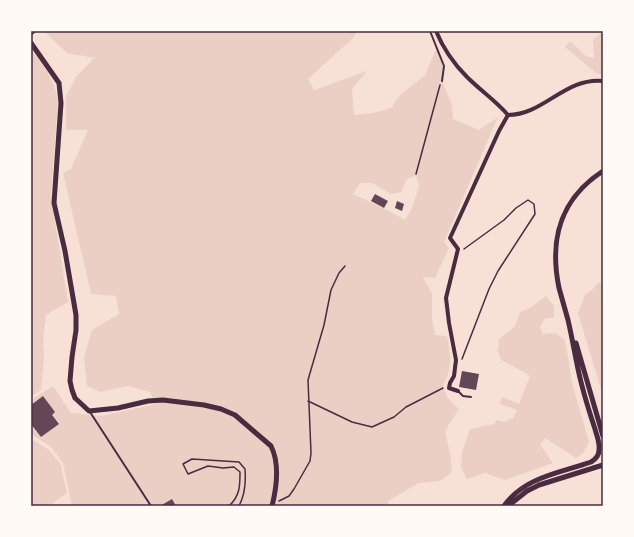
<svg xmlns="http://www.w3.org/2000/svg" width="634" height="537" font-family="Manrope,sans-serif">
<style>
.green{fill:#ebcfc5;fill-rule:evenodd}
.building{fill:#644757}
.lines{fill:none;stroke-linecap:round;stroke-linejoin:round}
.path{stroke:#4a2c40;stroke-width:1.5}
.service{stroke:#4a2c40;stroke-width:2}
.minor{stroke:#4a2c40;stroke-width:4}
.tertiary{stroke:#4a2c40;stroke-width:5}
.neatline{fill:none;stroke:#4a2c40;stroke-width:1.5}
</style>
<rect width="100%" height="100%" fill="#f7e1d7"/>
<path class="green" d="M44 31H358L352 39 308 79 314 90 367 71 352 89 354 115 373 113 391 108 400 95 425 75 437 47 442 58V81L452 105 453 119 479 130 498 117 444 242 449 248 435 278 423 277 432 294V318L435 335 447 336C451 359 453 364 443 386L447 397 459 409 445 431 450 454 452 472 440 481 419 483 388 501 389 506H72L63 463 51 447 31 434V400L53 386 71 413 101 416 156 404 150 392 128 386 100 392 87 386 84 357 92 330 119 314 116 296 91 294 63 173 71 169 88 130H66V96L76 77 94 58 67 53ZM416 175 419 186 412 208 405 220 387 210 353 194 360 183H372L391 194 401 192 407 179Z
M603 31V74H597L565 47 570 41 586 56 594 58 593 40Z
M31 49C44 66 55 80 58 101L51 196 68 302 46 315 43 339 44 357 41 390 31 397Z
M598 283H603V396L578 313 585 295 592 290Z
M546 296 554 306V318H545L540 327 543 334 555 333 564 339 567 351 572 383 589 442 583 453 576 458 545 438 540 444 553 463 505 480 485 473 467 479 461 467 462 452 470 429 494 424 497 420 504 422 514 417 517 410 500 404 502 397 519 404 530 376 511 365 501 360 498 352 499 339 515 326 520 312 530 308Z
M31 439 48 449 60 463 67 493 49 506H31Z"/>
<path class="building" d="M375 194 388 201 384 208 371 201Z
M397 201 404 204 402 211 395 208Z
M462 371 479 374 476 390 459 387Z
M43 396 55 412 52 415 59 424 41 437 31 424V405Z
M172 499 176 506H160Z"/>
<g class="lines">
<path class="path" d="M31 35 36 31
M416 174 440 85
M462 359 489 289 498 271 535 214 534 204 528 200 516 208 504 220 464 249
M308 401 352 422 372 427 394 417 406 407 443 388
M279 501 289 496 294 489 310 461 311 453 308 380 324 325 331 290 339 273 345 266
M229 506C240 496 240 486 240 472L234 467 223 468 208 466 188 474 183 464 192 459 239 462 245 469C246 482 245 495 239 506"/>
<path class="service" d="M430 31 444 66 442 81
M458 391 463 396 471 397
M90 412 151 506"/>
<path class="minor" d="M436 31C443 48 454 64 467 77 480 90 496 101 508 115 544 115 565 77 603 81
M458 391 449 388 450 383 454 376 456 360 449 323 446 298 458 249 450 238 499 131 508 115"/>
<path class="tertiary" d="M31 43 59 83 61 103 54 203 65 251 76 315V330L72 357 70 381 72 390 75 398 89 411 118 408 148 401 163 400 204 405 221 409 235 415 271 446C280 464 277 486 272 506
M576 343 603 436
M504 506C524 477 560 473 591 462 596 459 599 456 599 450 600 443 597 436 595 429 590 414 585 398 581 382 576 362 573 341 568 320 565 309 562 299 559 288 549 239 560 199 603 171
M508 506 527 491 539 485 603 465"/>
</g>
<rect width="634" height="537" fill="none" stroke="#fffaf5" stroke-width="64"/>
<rect x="32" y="32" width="570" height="473" class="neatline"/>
</svg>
